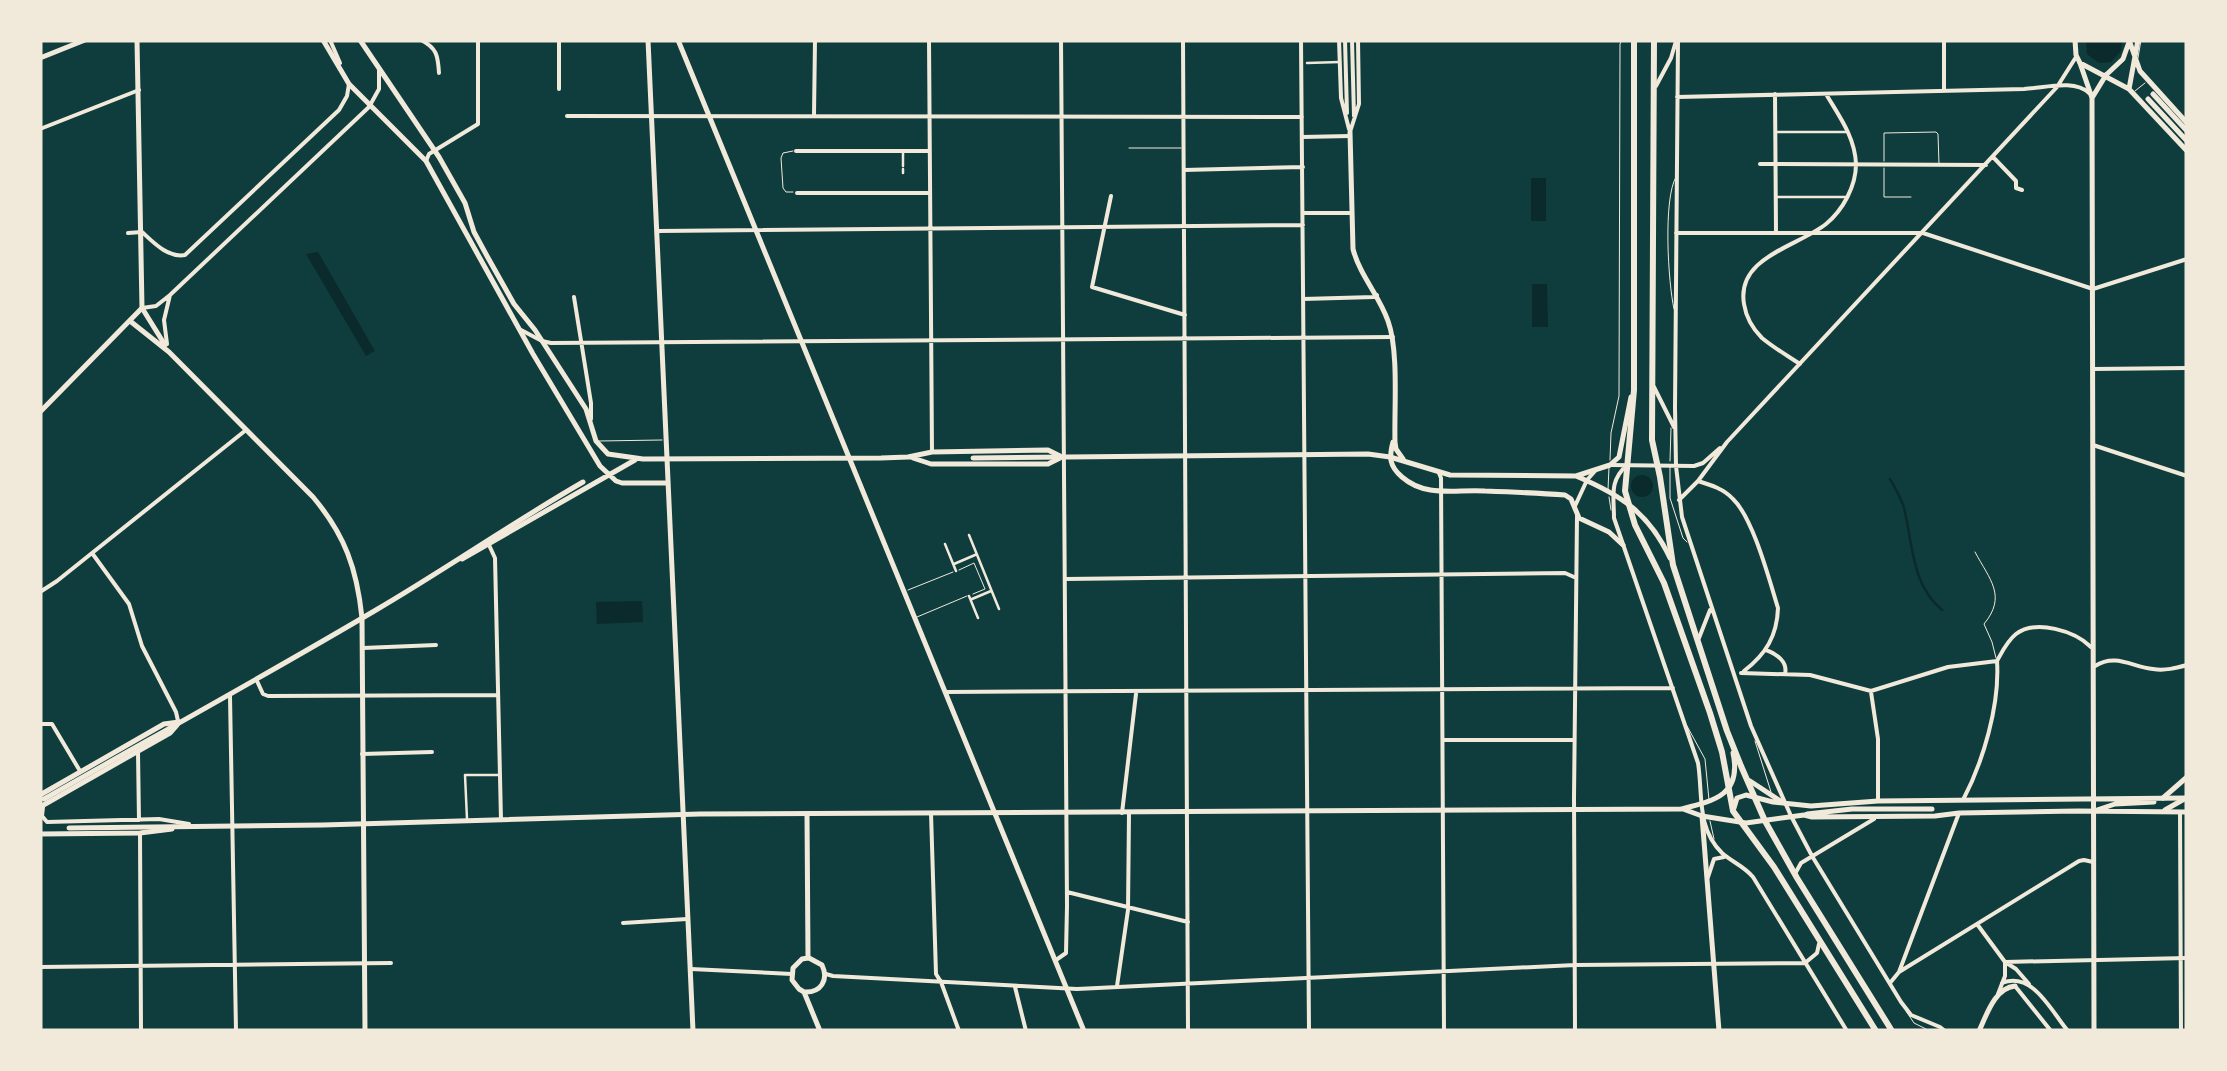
<svg xmlns="http://www.w3.org/2000/svg" width="2227" height="1071" font-family="'PT Serif',serif">
<style>
.water{fill:#0a2a2b}
.lines{fill:none;stroke-linecap:round;stroke-linejoin:round}
.stream{stroke:#0a2a2b;stroke-width:2.5}
.service{stroke:#f1e9da;stroke-width:1}
.pedestrian{stroke:#f1e9da;stroke-width:2.5}
.minor{stroke:#f1e9da;stroke-width:4}
.tertiary{stroke:#f1e9da;stroke-width:5}
.secondary{stroke:#f1e9da;stroke-width:5}
.primary{stroke:#f1e9da;stroke-width:5}
.trunk{stroke:#f1e9da;stroke-width:6}
</style>
<rect width="100%" height="100%" fill="#0f3d3e"/>
<path class="water" d="M2086 40H2122L2121 51 2111 62 2099 63 2087 54Z
M1531 178H1546V221H1531Z
M318 252 375 351 366 356 306 254Z
M1532 284H1547L1548 327H1532Z
M1631 486a11 11 0 1 1 22 0a11 11 0 1 1-22 0Z
M642 601 643 622 597 624 596 602Z"/>
<g class="lines">
<path class="stream" d="M1890 479C1895 488 1901 497 1904 508 1913 544 1911 584 1942 610"/>
<path class="service" d="M2138 58 2141 40
M2135 91 2145 83
M1129 148H1181
M793 151 783 153 781 158 783 188 786 192H793
M1884 161V133L1936 132 1938 134 1939 164
M1884 168V197H1911
M1674 309C1668 282 1663 199 1676 177
M599 441 662 440
M1610 460 1611 433 1619 396 1620 44 1622 40
M1670 461 1671 428
M1670 467V498L1683 538 1687 542
M1608 490 1609 467
M1609 497 1611 510
M1975 552C1990 580 2007 596 1984 624L1992 642 1996 658
M959 570 974 563 985 589 973 594
M908 590 953 572
M917 617 967 596
M1687 726 1705 759 1709 800
M1755 741 1771 792
M1710 821 1714 839
M1906 1011 1914 1023 1930 1031"/>
<path class="pedestrian" d="M1307 63 1340 62
M1777 132H1848
M903 153V166
M903 169V173
M1776 197H1846
M969 535 999 609
M945 544 956 571
M954 564 975 555
M969 596 978 618
M972 599 991 591
M467 819 465 775H498"/>
<path class="minor" d="M330 40 340 63
M421 40C437 48 438 56 439 73
M559 40V89
M929 40 932 452
M1183 40 1188 1031
M1301 40 1309 1031
M1339 40 1341 98 1349 129
M1345 40 1347 113
M1352 40 1354 116
M1678 40 1675 408 1676 466 1682 517 1751 726 1791 816 1812 856 1901 1002 1911 1015 1940 1027 1945 1031
M1944 40V90
M1656 86 1671 58 1676 41
M1775 94 1776 233
M1677 97 2024 89C2045 88 2074 79 2089 93
M814 115 815 40
M567 116 1302 117
M40 129 139 90
M1350 132 1359 104 1358 40
M1302 137 1350 136
M796 151H930
M1993 157 2016 181V188L2022 190
M426 161 429 154 478 124V40
M1760 164 1986 165
M1184 170 1303 167
M797 193H930
M1111 196 1092 287 1185 315
M1304 213H1352
M658 231 1303 225
M128 233 142 232C154 243 168 258 185 255L339 110 347 96 349 84
M1676 233H1923L2093 289 2187 259
M574 297 591 403V419
M1303 299 1374 297 1377 295
M142 308 156 306 170 295 369 107 379 89V70
M521 330 542 341 551 343 1393 337
M167 344 164 320 170 295
M1800 364C1788 356 1774 348 1762 338 1753 329 1746 317 1744 304 1736 257 1797 247 1826 224 1843 210 1856 186 1856 164 1855 137 1839 116 1826 94
M2093 369 2187 368
M1654 387 1674 427
M2093 445 2187 476
M1611 465 1694 466 1703 463 1720 448
M1627 465C1609 481 1614 496 1614 518L1698 763C1703 793 1696 828 1722 853 1732 862 1744 866 1753 877L1847 1031
M1439 473 1441 478 1444 1031
M1698 481C1711 485 1724 489 1733 499 1753 518 1769 579 1778 608 1777 636 1766 654 1744 671
M1679 500 1698 481 1727 442 2057 87 2076 57
M1575 506 1587 480 1595 471
M489 545 495 558 501 820
M92 553 129 604 142 646 176 712 178 721
M1065 579 1565 573 1574 577
M40 592 57 581 246 430
M2187 615V651
M1699 638 1710 610
M363 648 436 645
M1766 650C1777 654 1788 662 1785 674
M1997 661C2002 652 2007 641 2016 634 2036 619 2075 631 2091 647
M2095 666C2116 653 2132 667 2153 669 2165 671 2176 668 2187 665
M1741 673 1810 675 1871 691 1948 667 1997 661
M257 681 263 694 268 696 498 695
M946 692 1673 688
M1871 692 1878 739V801
M230 696 236 1031
M40 724H52L80 771
M1443 740H1573
M138 752 139 820
M362 754 432 752
M1963 800C1983 762 2000 705 1997 661
M43 807 42 816 47 822 159 819 189 824
M2180 812 2181 1031
M931 813 936 974 941 982 959 1031
M1122 813 1136 694
M140 833 141 1031
M1796 872 1801 863 1874 819
M1708 877 1714 859 1724 857
M1067 892 1188 922
M623 923 687 919
M1977 924 2005 962 2016 969 2029 984
M1056 960 1066 953 1067 906 1061 40
M2005 962 2187 958
M1805 963 1817 953 1819 944
M40 967 391 963
M691 969 792 974
M1899 972 1959 813
M826 974 833 976 1077 989 1575 965 1805 963
M1890 983 1899 972 2079 861 2084 860 2093 862
M2002 983C2033 971 2051 1011 2068 1031
M1117 986 1128 910 1129 813
M2015 986 2051 1031
M1015 987 1026 1031
M1998 994 2005 976V962
M1575 1031 1574 798 1577 516"/>
<path class="tertiary" d="M323 40 349 84 426 161 533 354 600 466 616 481 622 483H667
M360 40 439 157 465 203 474 232 487 256 514 304 535 330 586 409 596 441 608 454 643 459 881 458 908 457 932 452 1048 450 1060 456
M2075 40 2076 55 2080 63 2129 89 2187 151
M2129 40 2140 71 2187 123
M40 58 85 40
M2106 75 2123 59 2129 42
M2129 89 2138 40
M1350 132 1353 249C1360 276 1379 295 1388 321 1399 351 1394 409 1395 442L1396 449 1403 459
M142 308 165 345
M130 321 169 352 313 497C345 535 357 569 362 618L365 1031
M1393 442C1389 457 1389 466 1402 477 1426 498 1456 489 1485 491 1512 492 1538 493 1565 495L1571 499 1579 518 1609 532 1623 545
M913 458 931 464H1048L1060 458
M462 559 635 460
M40 795 164 724 179 722
M2163 798 2187 777
M40 807 170 733 177 725
M2165 810 2186 798
M807 814 808 958
M1702 816 1719 1031
M40 834 140 833 172 829
M808 958 802 959 793 968 792 980 799 989 804 992 820 1031
M804 992C821 993 829 980 822 965L809 958
M1979 1031C1987 1014 1995 988 2015 986"/>
<path class="secondary" d="M648 40 693 1031
M678 40 1084 1031
M2080 63 2092 98 2094 1031
M2092 98 2106 75"/>
<path class="primary" d="M2153 94 2187 131
M2148 99 2187 141
M40 412 142 308 137 40
M973 458 1368 454 1390 457 1450 475 1576 476 1610 465 1619 457 1631 397
M1576 476C1621 495 1649 513 1670 558
M1750 781 1782 802
M44 799C155 736 266 675 376 610 446 569 512 523 583 482
M1734 808 1737 798 1746 795 1773 802 1811 806 1878 801 2187 798
M1683 809 1702 816 1746 823 1804 815 1812 817 1935 816 1959 813 2078 811 2187 812
M2097 810 2115 804 2154 802
M1807 814 1852 809H1932
M69 828 323 825 700 814 1681 809C1714 801 1742 795 1733 753"/>
<path class="trunk" d="M1634 40V390L1625 491 1635 525 1664 583 1710 713 1722 752 1733 811 1774 867 1876 1031
M1654 40 1652 440 1660 477 1673 565 1727 731 1741 766 1765 821 1797 878 1892 1031"/>
</g>
<rect width="2227" height="1071" fill="none" stroke="#f1e9da" stroke-width="85"/>
</svg>
